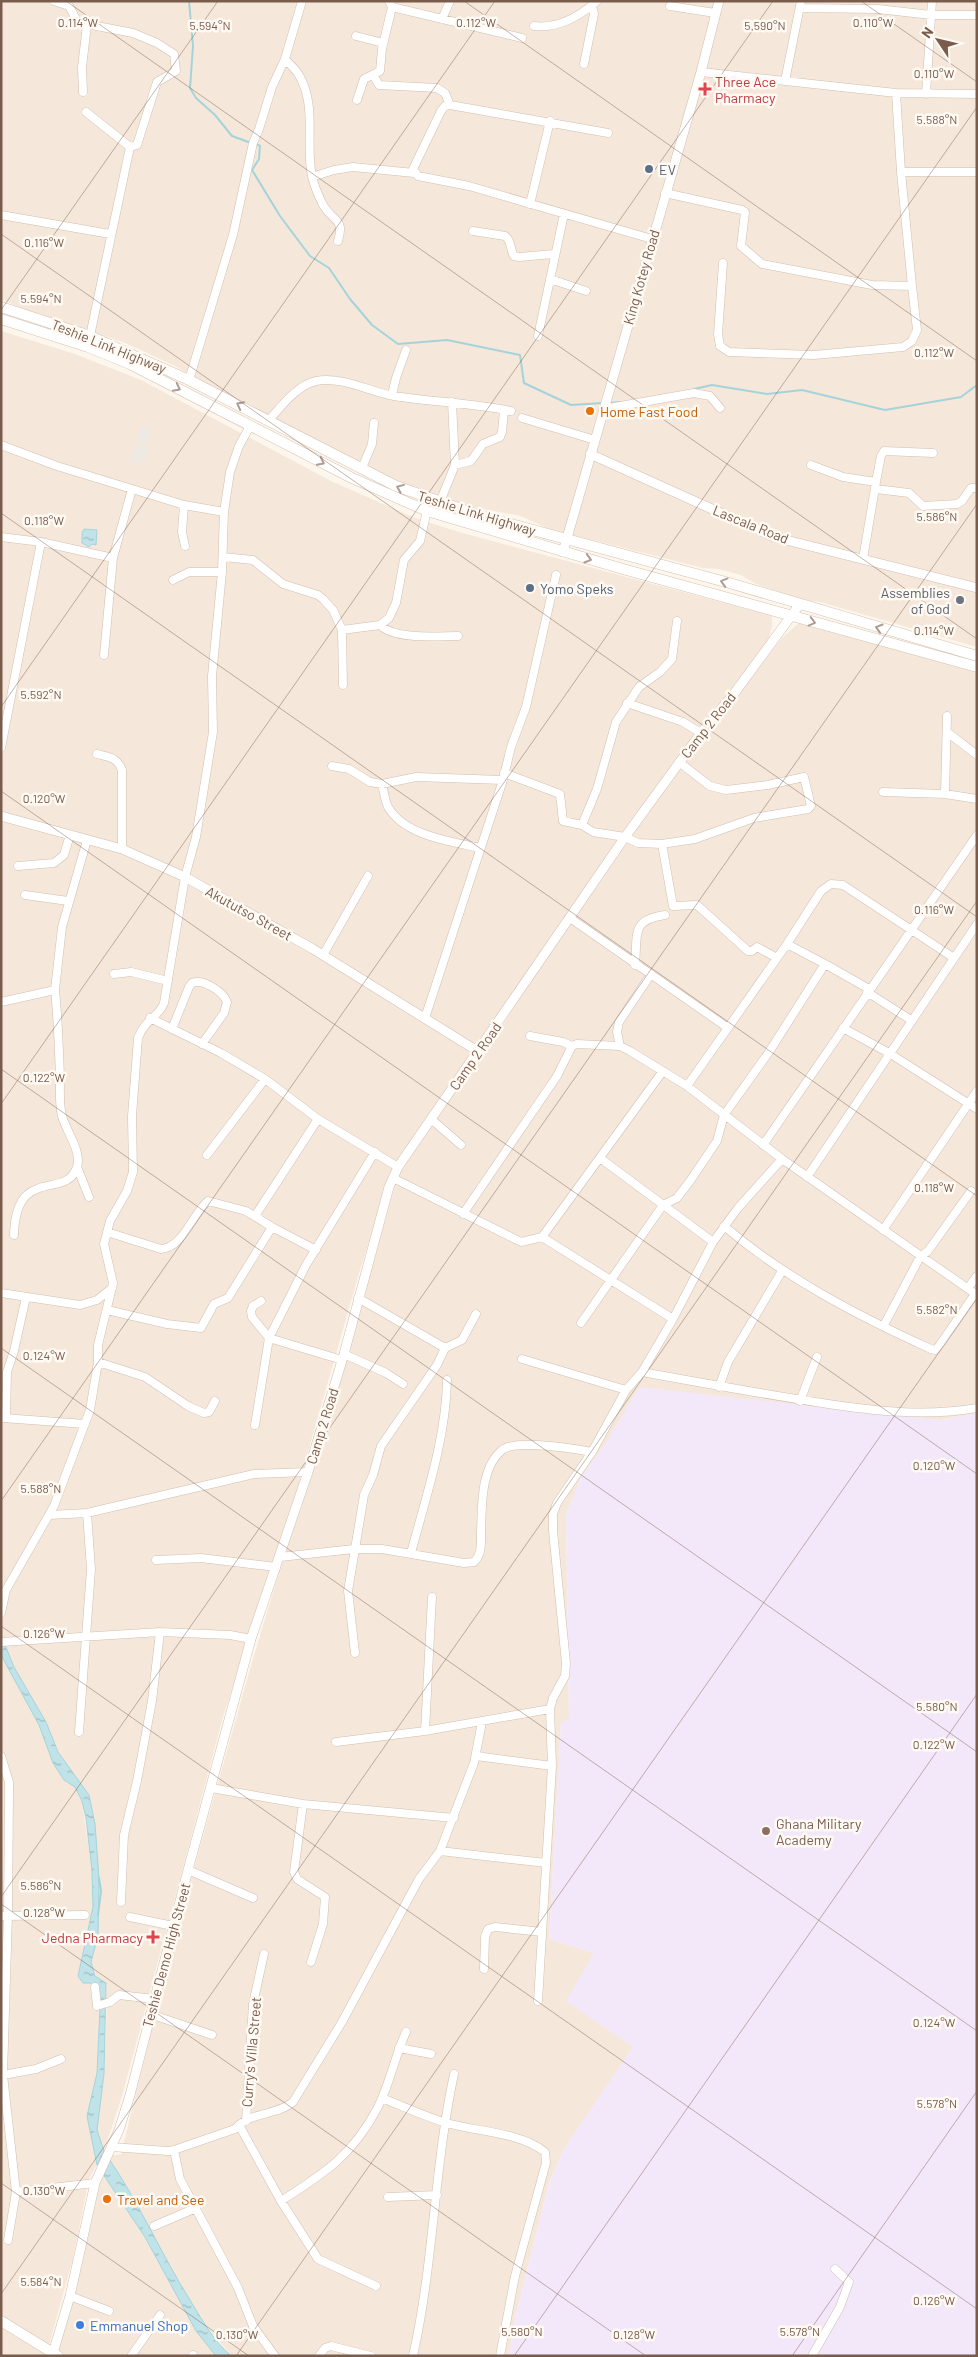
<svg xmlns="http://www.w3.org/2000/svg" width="978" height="2357" font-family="Barlow,sans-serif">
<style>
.residential{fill:#f5e8da}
.industrial{fill:#efe9e4}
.education{fill:#f3e8fa}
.water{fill:url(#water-ripples);stroke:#a5d3da}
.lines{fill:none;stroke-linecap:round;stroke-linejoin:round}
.stream{stroke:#a5d3da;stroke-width:2}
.minor-casing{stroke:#d1beb0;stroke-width:9}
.tertiary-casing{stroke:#d1beb0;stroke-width:10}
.secondary-casing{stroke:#d6c0b0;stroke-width:11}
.minor{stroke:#fff;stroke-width:8}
.tertiary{stroke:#fff;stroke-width:9}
.secondary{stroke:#fff;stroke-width:10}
.oneway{stroke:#af9d94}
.ticks{fill:none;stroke:#7a5c4d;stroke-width:1;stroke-opacity:0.45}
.health-dot{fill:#e0444e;stroke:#fffaf3;stroke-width:2}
.service-dot{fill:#5c6f8a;stroke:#fffaf3;stroke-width:2}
.food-dot{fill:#e8710a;stroke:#fffaf3;stroke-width:2}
.worship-dot{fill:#6b7280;stroke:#fffaf3;stroke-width:2}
.education-dot{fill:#8d6e63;stroke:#fffaf3;stroke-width:2}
.shop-dot{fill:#3f7fe0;stroke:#fffaf3;stroke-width:2}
.labels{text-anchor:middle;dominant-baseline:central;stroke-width:5;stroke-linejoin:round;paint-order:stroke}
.health-label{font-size:14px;fill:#be3a42;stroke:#fffaf3;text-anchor:start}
.service-label{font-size:14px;fill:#4e5e75;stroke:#fffaf3;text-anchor:start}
.street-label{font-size:14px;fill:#7a5c4d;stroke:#fffaf3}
.food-label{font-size:14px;fill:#c56008;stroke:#fffaf3;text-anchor:start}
.worship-label{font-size:14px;fill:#5b616d;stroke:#fffaf3;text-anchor:end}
.education-label{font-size:14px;fill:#785e54;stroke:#fffaf3;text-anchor:start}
.shop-label{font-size:14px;fill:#366cbe;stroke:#fffaf3;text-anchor:start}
.ticks-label{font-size:12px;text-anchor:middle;fill:#7a5c4d;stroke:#fffaf3;stroke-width:5;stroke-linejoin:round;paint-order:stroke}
</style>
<defs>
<pattern id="water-ripples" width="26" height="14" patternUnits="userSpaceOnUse" patternTransform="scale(1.25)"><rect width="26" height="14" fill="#bfe3e8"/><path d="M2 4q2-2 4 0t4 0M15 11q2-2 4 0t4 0" fill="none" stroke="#a0bbbe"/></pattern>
</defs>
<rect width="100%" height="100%" fill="#fdf6ec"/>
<path class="residential" d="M1 1H977V647L820 602 802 600 756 584 741 575 719 569 703 568 549 529 521 516 472 507 391 479 300 434 171 364 125 343 21 308 1 299Z
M1 331 75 354 141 380 333 482 415 518 462 533 772 616V626L768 642 743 678 681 753 612 849 459 1075 393 1167 359 1273 296 1494 223 1717 123 2093 104 2151 97 2130 104 2074 107 2004 91 1962 98 1936 99 1879 95 1824 89 1795 58 1752 46 1722 14 1667 1 1635Z
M799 623 977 671V1413L941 1420 605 1445 581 1477 566 1515 569 1720 561 1722 549 1939 594 1953 567 2001 634 2047 564 2149 549 2183 515 2318 509 2356H231L202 2320 171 2270 123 2180 109 2159 111 2156 121 2154 172 1947 250 1669 399 1172 500 1029 585 900 681 765 782 638Z
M1 1655 39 1725 53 1763 64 1780 75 1787 82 1801 92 1871 93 1908 78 1976 98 1989 100 2008 97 2073 87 2116 97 2165 89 2179 73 2258 46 2356H1Z
M101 2171 145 2237 196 2331 216 2356H52Z"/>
<path class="industrial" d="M140 426 152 428 148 444 137 442Z
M136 444 149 447 146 459H142L141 463 130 461Z"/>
<path class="education" d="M639 1387 941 1420 977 1413V2356H509L515 2318 549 2184 564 2149 633 2047 566 2001 594 1953 549 1939 561 1722 569 1720 566 1515 581 1477 605 1445Z"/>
<path class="water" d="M84 529 97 530 96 545 92 544 89 547 82 543V533Z
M1 1635 14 1667 46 1722 58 1752 89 1795 95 1824 99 1879 98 1936 91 1962 95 1976 106 1983 104 2074 97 2130 104 2151 97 2165 87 2116 97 2073 100 2008 98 1990 90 1983H83L78 1976 93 1907 92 1871 86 1818 82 1801 75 1787 64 1780 53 1763 39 1725 1 1655Z
M109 2159C140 2204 161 2254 190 2300 202 2320 214 2341 231 2356H216L196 2331 145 2237 101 2171Z"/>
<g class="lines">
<path class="stream" d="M189 1 193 46 190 88 196 98 215 115 232 136 251 143
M256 144 260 146 259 159 252 170 280 216 310 256 329 268 350 299 372 325 398 344 447 340 520 355 524 383 571 405 603 403
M694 389 712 385 767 394 802 390 885 410 961 397 977 385
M608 403 621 402
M98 1915 101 1891 99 1878"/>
<g class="minor-casing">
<path id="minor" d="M54 1 69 6 76 19 81 23 133 33 157 43 174 54 176 71 157 82 137 145 130 147 90 336
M389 1 392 7 522 38
M670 6 715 13
M800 8 878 9 931 15H977
M442 19 450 1
M534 26C557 29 580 16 597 1
M356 36 383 43
M285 59C290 65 297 70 300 77 317 108 305 144 312 176 314 185 319 197 323 205 333 222 345 218 338 241
M584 64 594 14 592 6
M701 72 896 93 977 94
M373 75 379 85 437 88 445 93 450 105
M785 81 801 1
M83 92 82 67 87 25
M896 93 901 172H977
M926 94 932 1
M357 100 364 79 380 71 382 49 392 7
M86 112 130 147
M608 133 450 105 445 106 441 111 413 169 418 176 469 186 652 239
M312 177 334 170 353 167 414 173
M665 193 742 210 745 212 741 246 762 264 872 285 912 286 901 172
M530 204 550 121
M1 215 110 234
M473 231 505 236C512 241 510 250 514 256L519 257 554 254
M723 263 718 334 720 346 729 352 814 355 903 347 912 341 917 330 912 286
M550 279 586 291
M538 336 564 214
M189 380 233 235 253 143 259 129 272 87 285 59 302 1
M392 395 396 378 406 350
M603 409 694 393 710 396 720 408
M522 418 595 440
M269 420C281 407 297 385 316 381 342 376 370 392 394 396 433 402 472 403 511 411
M1 445 57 466 132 489
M455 465 471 461 483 444 500 437 502 432 504 410
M811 465 843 477 876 482
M362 468 372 444 374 423
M876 489 909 493 923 506 957 504 962 501 971 488H977
M440 502 455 465 452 402
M184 505 182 532 185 546
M1 537 41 542 113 558 132 489 184 505 224 512
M223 557 253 560 283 584 318 595 323 599 333 610 342 630 343 685
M863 559 876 482 881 456 884 451 933 453
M173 580 189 572H222
M380 625C395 640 438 636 458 636
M342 630 380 625 389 618 396 603 404 560 420 541 427 511
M104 655 113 558
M627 703 683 722 701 733
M947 732 977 755
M1 748 41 542
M97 754C109 757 117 757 122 770V849
M332 766 349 769 370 782 382 784 416 777 503 780
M504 773 560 794 563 821 582 825 593 832 625 837 638 843 662 844 695 839 754 818 808 809 811 806 804 777 768 785 726 790 710 786 679 762
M382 784C384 792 385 801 388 807 405 836 450 841 480 848
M883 792 945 794 977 799
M945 794 947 716
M582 825 597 789 616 722 639 687 660 672 672 659 677 621
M662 844 673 906 697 905 748 951H752L757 947 777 958
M18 866 54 863 64 855 70 835
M25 895 68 901
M570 918 728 1028
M787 944 821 891 831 884 843 885 954 958
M323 955 368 876
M635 965C638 934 630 920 665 915
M114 974 131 972 168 981
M867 992 911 1020
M1 1002 55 990 62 927 87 840
M150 1018 221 1053 265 1079 318 1119 398 1167
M425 1018 503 780 511 747 526 707 556 575
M843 1028 889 1053 977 1109
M172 1029 189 987 192 983C203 979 223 991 227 1002L224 1013 202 1044
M530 1036 563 1042 572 1046 577 1044 620 1046 630 1051 687 1086 782 1159 738 1208 713 1242 673 1319 642 1372 626 1390 592 1452 557 1503 553 1514V1531L566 1663 565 1676 553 1698 550 1709 552 1766 538 2001
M620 1046 617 1032 619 1022 651 974
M687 1086 787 944 825 964
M431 1119 461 1145
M763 1145 977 835
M207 1155 265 1079
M600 1158 713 1242
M782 1159 977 1295
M77 1167 89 1197
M807 1177 977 924
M393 1178 521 1242 542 1237 663 1071
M463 1214 557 1076 572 1046
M255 1216 318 1119
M724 1226C785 1278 858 1316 931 1349L935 1350 939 1346 975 1294
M883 1230 977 1091
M107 1232 161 1249C184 1247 192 1214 208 1201L246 1211 272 1227 316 1250
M14 1235C16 1164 66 1201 77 1167 82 1151 66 1131 62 1116 59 1104 60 1090 60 1078 59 1048 58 1019 55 990
M542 1237 673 1319
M968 1288 977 1276
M1 1293 80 1305 97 1300 112 1288
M358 1298 445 1348
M261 1301 253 1306 251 1311 252 1317 269 1338 342 1360
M107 1310 167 1324 201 1328 214 1304 228 1298 272 1227
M581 1323 663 1205 677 1198 690 1181 717 1141 724 1115 769 1052 825 964 869 989
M884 1325 920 1257 928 1251 971 1191
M344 1354 386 1373 403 1384
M522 1359 626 1390
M98 1362 145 1377 188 1406 204 1413 209 1412 215 1401
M642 1372C702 1383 762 1394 822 1403 873 1411 925 1417 977 1408
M719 1387 728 1362 782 1271
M800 1401 817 1357
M3 1418 85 1424
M6 1418 7 1372 14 1351 26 1297
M255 1425 269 1338 306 1265 375 1152
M50 1515 87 1513 254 1474 308 1472
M411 1553C426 1497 446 1438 447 1380
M280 1557 354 1549H382L464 1563 474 1562C482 1554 481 1544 481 1533 482 1508 480 1468 502 1450 515 1439 575 1449 592 1452
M156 1560 201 1558 276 1567
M1 1613 6 1590 54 1506 90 1410 98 1362V1345L113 1283 104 1244 110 1221 127 1191 133 1172 132 1116 138 1038C145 1019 159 1017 164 1003L185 877 196 837 213 732 212 676 222 572 224 512 230 472 239 446 250 426
M1 1642 160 1632 230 1635 251 1639
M355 1653 348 1591 364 1495 373 1475 381 1446 437 1365 445 1348 462 1340 476 1314
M425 1731 432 1597
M79 1732 91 1569 87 1513
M336 1742 425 1731 550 1709
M1 1756 9 1782V1794L8 1915 3 2075 16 2192 8 2240
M476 1756 552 1766
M211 1788 303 1804 454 1818
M303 1804 294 1872 297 1879 325 1897 323 1924 311 1962
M440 1851 546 1863
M188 1870 253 1898
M121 1902 124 1835 137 1781 152 1701 160 1632
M1 1916 85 1915
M130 1917 173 1926
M484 1969 485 1937 488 1929 495 1927 542 1932
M95 1987 97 2006 110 2002 119 1995 154 1999
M150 2014 212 2035
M399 2048 431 2054
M3 2075 36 2069 61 2059
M382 2098C402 2106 422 2115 443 2122 474 2132 519 2131 545 2152L546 2163 515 2276 500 2356
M246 2121 253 2004 264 1954
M239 2125 281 2201 318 2259 376 2286
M111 2147 168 2151 174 2150 235 2129C250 2111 277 2116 293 2102L342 2022 419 1879 440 1851 474 1763 482 1722
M174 2150 180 2179 238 2288 253 2326 275 2356
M16 2192 95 2183
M388 2197 437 2195
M281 2201C325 2173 353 2155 378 2107 390 2083 395 2056 406 2032
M154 2226 196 2208
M70 2296 109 2311
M131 2356 160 2315
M193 2356V2355
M319 2356 325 2348 331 2346 371 2356
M413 2356C434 2263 434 2167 454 2074
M812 2356 840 2307 849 2282 835 2269"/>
</g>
<g class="tertiary-casing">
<path id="tertiary" d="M590 454 774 537 977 588
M563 552 701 72 719 1
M1 816 122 849 185 877 313 949 479 1052
M53 2353 70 2296 95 2183 119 2130 130 2095 188 1870 251 1639 308 1472 344 1354 389 1187 398 1167 625 837 701 733 733 695 800 604"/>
</g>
<g class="secondary-casing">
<path id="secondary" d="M1 307 90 336 189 380 396 486 481 516 733 584 977 656
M1 319 88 347 130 364 352 478 427 511 623 569 977 667
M1 2321 58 2356"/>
</g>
<use href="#minor" class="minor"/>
<use href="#tertiary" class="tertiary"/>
<use href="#secondary" class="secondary"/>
</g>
<defs><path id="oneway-chevron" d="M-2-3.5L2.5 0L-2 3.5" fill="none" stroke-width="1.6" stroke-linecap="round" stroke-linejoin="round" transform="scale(1.25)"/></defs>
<g class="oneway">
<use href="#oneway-chevron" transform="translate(177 388) rotate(27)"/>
<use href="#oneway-chevron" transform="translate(240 405) rotate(-153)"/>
<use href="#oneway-chevron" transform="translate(321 462) rotate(27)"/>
<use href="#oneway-chevron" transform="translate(400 488) rotate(-158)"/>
<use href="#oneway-chevron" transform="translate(588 559) rotate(16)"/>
<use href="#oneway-chevron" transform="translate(724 582) rotate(-165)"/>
<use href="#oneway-chevron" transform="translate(812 622) rotate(15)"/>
<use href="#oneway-chevron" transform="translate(879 628) rotate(-163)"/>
</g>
<path class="ticks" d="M66 1 977 639M464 1 977 361M861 1 977 82M1 234 977 917M1 310 218 1M1 513 977 1196M1 707 495 1M1 791 977 1474M1 1069 977 1752M1 1104 773 1M1 1348 977 2031M1 1501 977 107M1 1626 977 2309M1 1897 977 504M1 1904 646 2356M1 2183 249 2356M1 2294 977 901M236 2356 977 1298M514 2356 977 1694M792 2356 977 2091"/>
<g class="health-dot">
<path d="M702.5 81.5h5v5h5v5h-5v5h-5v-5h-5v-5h5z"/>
<path d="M150.5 1929.5h5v5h5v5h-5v5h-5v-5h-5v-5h5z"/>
</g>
<g class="service-dot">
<circle cx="649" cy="169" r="5"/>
<circle cx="530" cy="588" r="5"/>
</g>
<g class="food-dot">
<circle cx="590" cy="411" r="5"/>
<circle cx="107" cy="2199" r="5"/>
</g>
<circle class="worship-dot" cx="960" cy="600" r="5"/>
<circle class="education-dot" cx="766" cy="1831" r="5"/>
<circle class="shop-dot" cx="80" cy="2325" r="5"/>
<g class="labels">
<g class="health-label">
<text x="715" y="81">Three Ace<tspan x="715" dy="16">Pharmacy</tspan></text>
<text x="143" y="1937" text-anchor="end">Jedna Pharmacy</text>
</g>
<g class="service-label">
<text x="659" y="169">EV</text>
<text x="540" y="588">Yomo Speks</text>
</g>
<g class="street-label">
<text transform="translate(641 277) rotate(-74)">King Kotey Road</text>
<text transform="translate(109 346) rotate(22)">Teshie Link Highway</text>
<text transform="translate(477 513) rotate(17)">Teshie Link Highway</text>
<text transform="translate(751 524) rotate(22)">Lascala Road</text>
<text transform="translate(708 725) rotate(-52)">Camp 2 Road</text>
<text transform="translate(249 913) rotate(29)">Akututso Street</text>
<text transform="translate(475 1056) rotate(-55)">Camp 2 Road</text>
<text transform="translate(322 1426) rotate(-73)">Camp 2 Road</text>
<text transform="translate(166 1955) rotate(-75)">Teshie Demo High Street</text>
<text transform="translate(251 2052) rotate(-85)">Curry's Villa Street</text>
</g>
<g class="food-label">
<text x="600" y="411">Home Fast Food</text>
<text x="117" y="2199">Travel and See</text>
</g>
<g class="worship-label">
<text x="950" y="592">Assemblies<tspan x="950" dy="16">of God</tspan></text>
</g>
<g class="education-label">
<text x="776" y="1823">Ghana Military<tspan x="776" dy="16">Academy</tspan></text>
</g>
<g class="shop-label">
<text x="90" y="2325">Emmanuel Shop</text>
</g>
</g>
<g class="ticks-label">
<text x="78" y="27">0.114°W</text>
<text x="873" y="27">0.110°W</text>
<text x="476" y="27">0.112°W</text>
<text x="210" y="30">5.594°N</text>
<text x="765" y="30">5.590°N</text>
<text x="934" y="78">0.110°W</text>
<text x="937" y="124">5.588°N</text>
<text x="44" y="247">0.116°W</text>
<text x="41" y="303">5.594°N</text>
<text x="934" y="357">0.112°W</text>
<text x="937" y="521">5.586°N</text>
<text x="44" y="525">0.118°W</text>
<text x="934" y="635">0.114°W</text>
<text x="41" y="699">5.592°N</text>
<text x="44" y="803">0.120°W</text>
<text x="934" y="914">0.116°W</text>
<text x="44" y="1082">0.122°W</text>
<text x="934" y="1192">0.118°W</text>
<text x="937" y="1314">5.582°N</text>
<text x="44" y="1360">0.124°W</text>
<text x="934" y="1470">0.120°W</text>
<text x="41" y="1493">5.588°N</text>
<text x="44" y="1638">0.126°W</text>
<text x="937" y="1711">5.580°N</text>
<text x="934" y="1749">0.122°W</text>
<text x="41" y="1890">5.586°N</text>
<text x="44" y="1917">0.128°W</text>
<text x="934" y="2027">0.124°W</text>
<text x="937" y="2108">5.578°N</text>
<text x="44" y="2195">0.130°W</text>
<text x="41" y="2286">5.584°N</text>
<text x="934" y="2305">0.126°W</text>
<text x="522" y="2336">5.580°N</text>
<text x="800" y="2336">5.578°N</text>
<text x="237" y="2339">0.130°W</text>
<text x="634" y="2339">0.128°W</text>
</g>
<rect width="978" height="2357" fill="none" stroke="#7a5c4d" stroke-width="5"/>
<g transform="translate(938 40) rotate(305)" stroke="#fffaf3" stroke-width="4" paint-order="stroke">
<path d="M0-4L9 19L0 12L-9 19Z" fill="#7a5c4d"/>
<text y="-8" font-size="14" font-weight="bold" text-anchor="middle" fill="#7a5c4d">N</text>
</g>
</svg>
